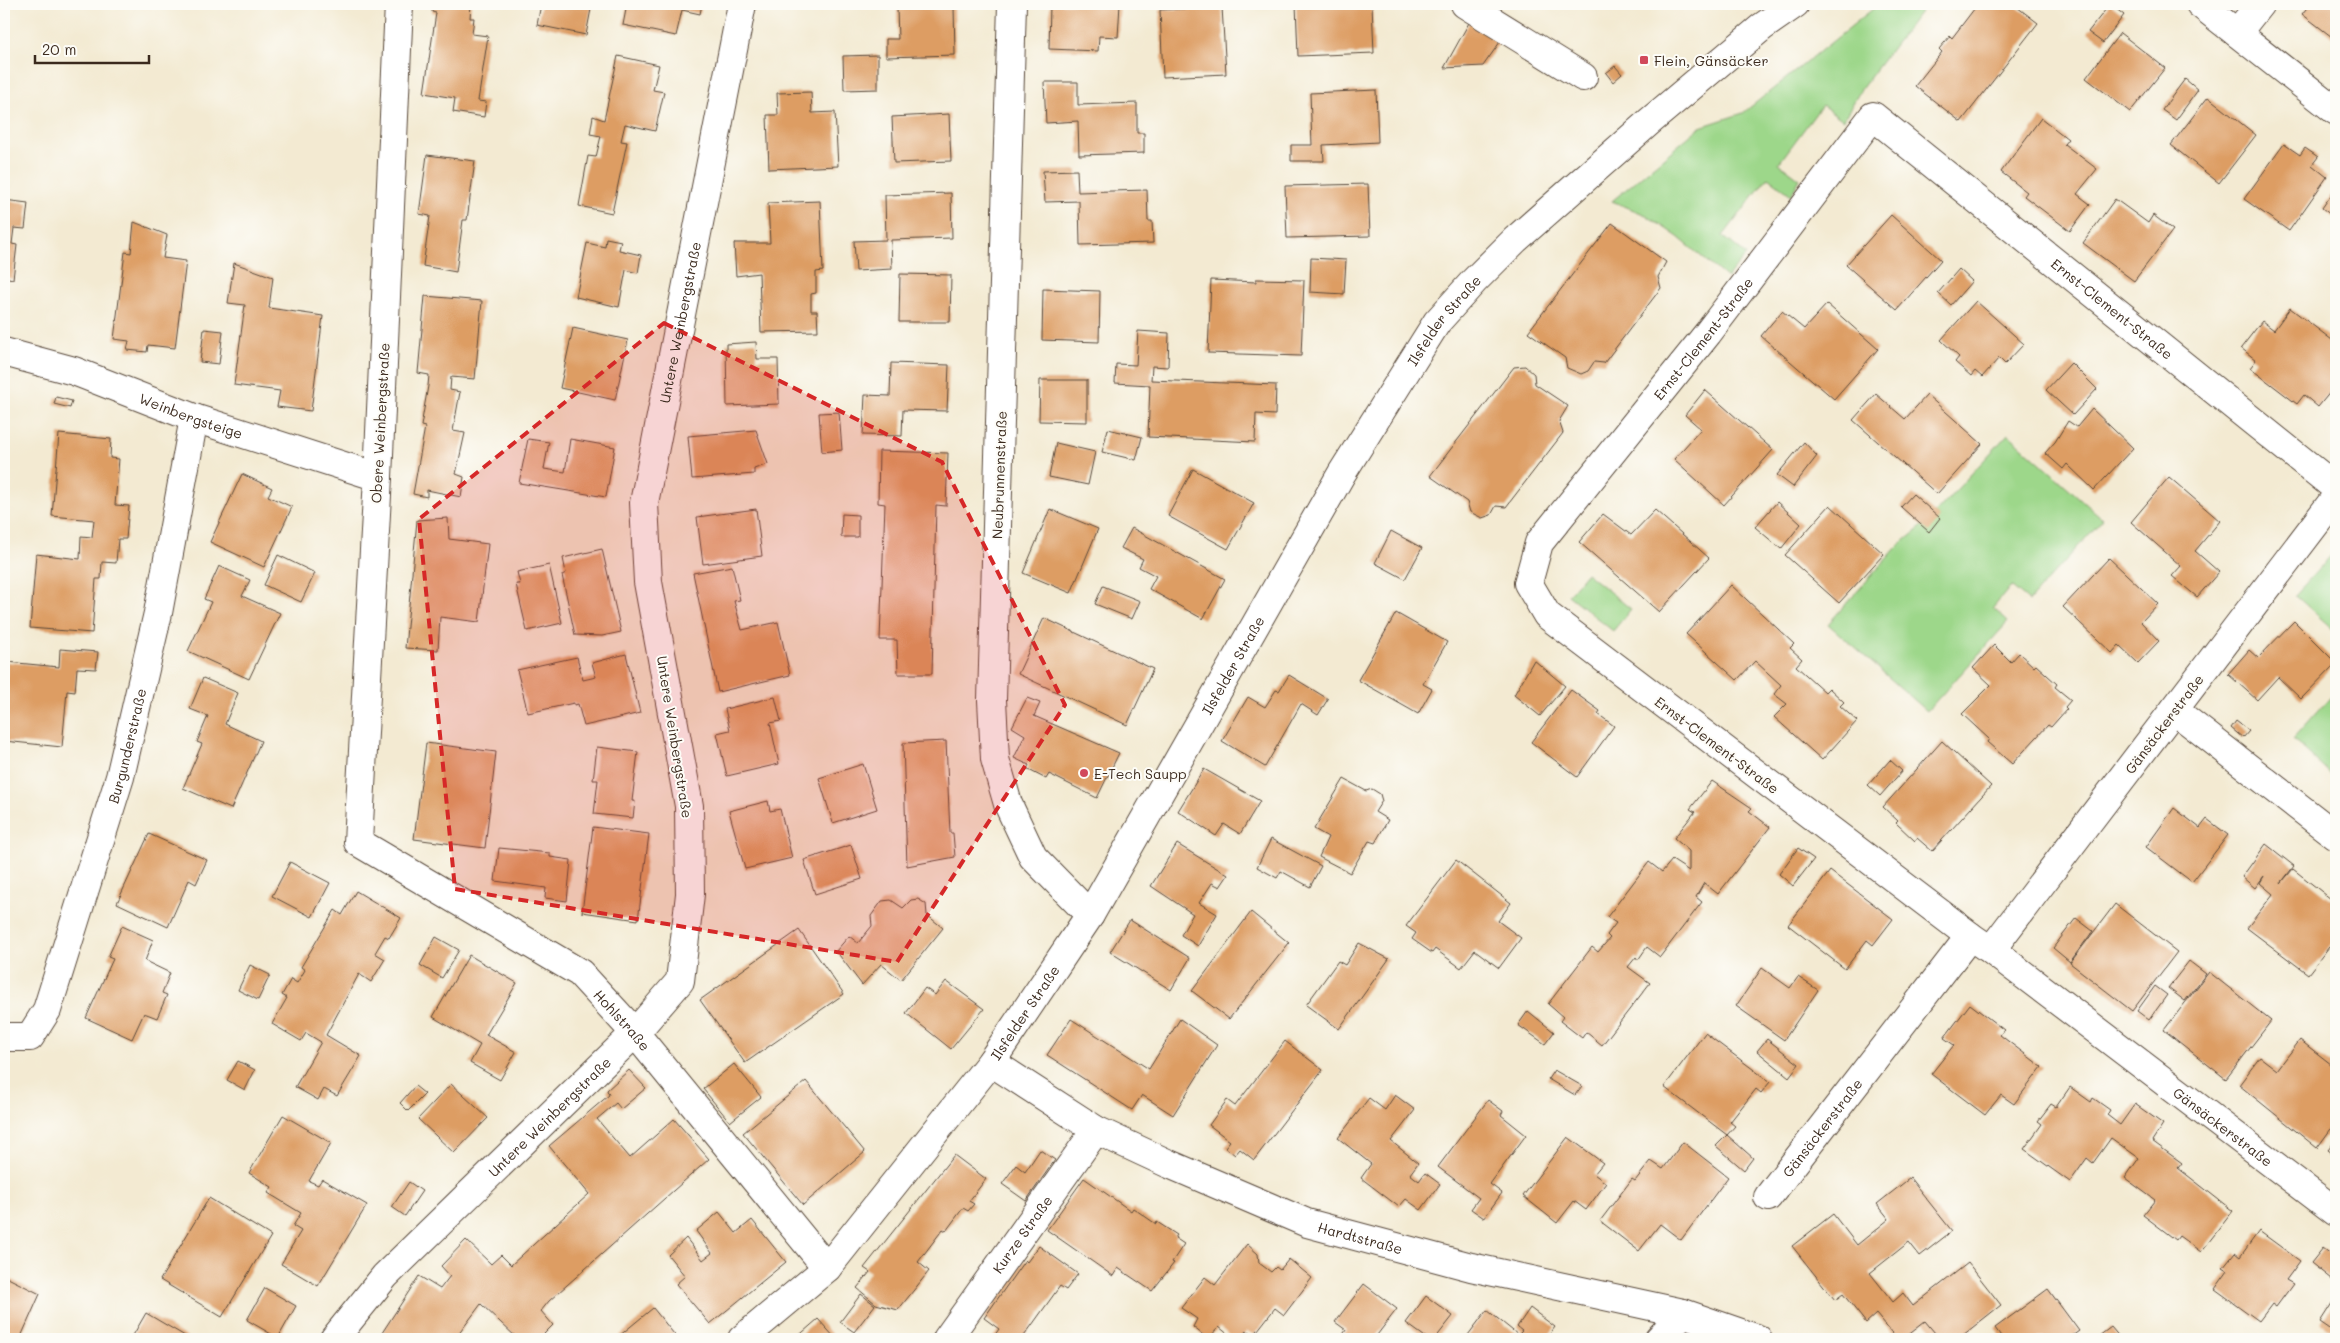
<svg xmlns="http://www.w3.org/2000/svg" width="2340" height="1343" font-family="Mali,sans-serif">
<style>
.green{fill:#9dd78a;stroke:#6c8054}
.building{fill:#dd9d63}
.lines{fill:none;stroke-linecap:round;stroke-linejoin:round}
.minor-casing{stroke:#574739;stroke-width:30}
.secondary-casing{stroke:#574739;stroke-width:30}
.minor{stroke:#fff;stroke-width:28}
.secondary{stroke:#fff;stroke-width:28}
.marked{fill:#d62828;fill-opacity:0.2;stroke:#d62828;stroke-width:4;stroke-dasharray:10 6;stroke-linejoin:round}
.poi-dot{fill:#d1495b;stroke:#fdfcf7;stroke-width:2}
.labels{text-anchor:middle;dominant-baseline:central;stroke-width:4;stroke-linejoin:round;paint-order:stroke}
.poi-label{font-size:14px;fill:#3b2a1e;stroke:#fdfcf7;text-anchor:start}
.street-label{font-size:14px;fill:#3b2a1e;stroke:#fdfcf7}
</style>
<rect width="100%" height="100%" fill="#fdfcf7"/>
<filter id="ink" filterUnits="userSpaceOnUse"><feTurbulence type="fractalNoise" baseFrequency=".02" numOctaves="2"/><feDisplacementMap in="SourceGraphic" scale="10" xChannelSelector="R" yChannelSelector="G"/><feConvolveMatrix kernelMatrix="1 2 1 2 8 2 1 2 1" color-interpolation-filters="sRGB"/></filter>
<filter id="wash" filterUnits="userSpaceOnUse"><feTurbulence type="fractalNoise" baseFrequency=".0096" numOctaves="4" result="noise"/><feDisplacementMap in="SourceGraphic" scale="20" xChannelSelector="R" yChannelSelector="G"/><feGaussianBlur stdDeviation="1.12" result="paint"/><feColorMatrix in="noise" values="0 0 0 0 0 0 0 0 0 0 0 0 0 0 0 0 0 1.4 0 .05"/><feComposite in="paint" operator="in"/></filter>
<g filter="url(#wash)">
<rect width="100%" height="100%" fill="#f3ead2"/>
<path class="green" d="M1879 4H1926L1862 88 1843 120 1822 105 1779 163 1800 179 1791 195 1768 177 1723 236 1746 255 1727 278 1678 237 1646 215 1612 201 1700 127 1743 113Z
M2008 434 2103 519 2029 601 2011 586 1993 608 2008 622 1927 711 1828 624 1898 546 1925 524Z
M2336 550V632L2295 595Z
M1586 573 1631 609 1613 631 1568 595Z
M2336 691V779L2293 739Z"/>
<g id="blocks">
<path class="building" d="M433 4H471L470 18H474L472 34 488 36 478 101 486 102 484 117 453 112 455 98 424 93 436 13 432 12Z
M541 4H592L586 35 537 25Z
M627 4H702L700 14 682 10 676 36 623 25Z
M1050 4H1120L1118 37 1099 36 1098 51 1049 49Z
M1296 4H1372L1374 53 1298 56Z
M1978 4H2013L2038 23 1961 122 1915 86 1942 52 1939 49 1950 36 1952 38Z
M2110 4 2124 15 2103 43 2088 32Z
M2310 4H2336V40L2302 14Z
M954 6 955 55 886 57V39H898L897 8Z
M1222 7 1226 74 1163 77 1160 10Z
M1470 21 1500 42 1483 66 1444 68Z
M2120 33 2165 68 2130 112 2086 78Z
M878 55V89L844 90 843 56Z
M618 56 659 65 653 90 664 92 655 131 625 124 621 141 627 142 612 213 579 206 588 156 596 157 601 136 590 134 593 116 604 120Z
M1615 66 1622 74 1613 82 1606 73Z
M2185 79 2198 90 2176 120 2162 110Z
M1044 82H1078V105L1137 103V133H1144V153L1079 155 1078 121 1046 123Z
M1376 90 1378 142 1323 145 1324 161H1291V145H1312L1310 93Z
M811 92 812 113 835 112 838 166 769 169 767 115H778L777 93Z
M2208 97 2256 135 2219 183 2171 145Z
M949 114 951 161 894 163 892 117Z
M2041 118 2068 139 2064 144 2097 169 2077 194 2090 204 2070 231 2024 196 2027 192 2001 172Z
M2284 144 2300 155 2305 148 2318 157 2312 165 2327 177 2289 231 2244 199Z
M427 155 475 161 467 220H463L456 272 423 266 430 216 419 214Z
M1077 170 1078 192 1147 190 1148 221H1152L1153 243 1080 245 1079 201 1045 202 1043 171Z
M1368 184 1370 236 1287 238 1285 186Z
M2336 188V219L2322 208Z
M951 193 952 238 891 240 892 269 856 271 854 241 886 240 885 195Z
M2115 199 2148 223 2153 215 2173 230 2134 281 2083 243Z
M4 200 28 203 25 229 14 228 12 244 17 245 13 279 4 277Z
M820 201 823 271 816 272V293L811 294V311H817L818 331 761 332 759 273 736 276 734 243H770L768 203Z
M1891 215 1941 260 1897 310 1846 265Z
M134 222 167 235 163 258 186 261 175 348 148 345 147 352 127 350 129 341 114 339 125 252 131 253Z
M1612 223 1666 262 1658 277 1661 288 1604 363 1594 362 1588 371 1581 374 1567 368 1565 358 1528 332Z
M606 238 621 241 619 250 641 255 638 273 626 270 619 307 576 297 587 243 605 247Z
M1311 258 1346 260 1344 294 1310 292Z
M234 263 273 277 269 308 323 316 311 411 277 407 280 391 234 385 245 305 228 303Z
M1959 269 1972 281 1951 305 1938 293Z
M900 274 951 275 950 322H899Z
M1256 279 1304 280 1301 356 1208 353 1211 280 1256 282Z
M1043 289 1100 291 1099 342 1042 340Z
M425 296 482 301 475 379 451 377 450 390 460 392 453 431 465 433 456 474 464 477 461 497 427 490V497L413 494 425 427 421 426 428 386 429 375 418 373Z
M1976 301 2024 344 2005 364 1999 358 1982 377 1975 371 1971 376 1955 362 1959 357 1941 340Z
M1827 304 1878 349 1834 399 1761 336 1782 311 1804 329Z
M2290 308 2336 343V373L2334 376 2336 378V385L2318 407 2304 395 2297 404 2250 368 2256 360 2241 348 2262 321 2274 330Z
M573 328 628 340 615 400 560 388Z
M204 329 223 331 219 364 200 362Z
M1138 331 1169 333 1168 367 1152 366 1151 380 1276 385 1275 415 1256 414 1255 442 1148 437 1150 385 1115 383 1116 364 1136 365Z
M756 342 757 359H778L779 404 727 406 726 344Z
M891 363 949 365 947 411 903 410 902 436 863 435 865 395 890 396Z
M2071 363 2097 389 2073 415 2046 390Z
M1525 366 1534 374 1535 384 1568 406 1559 421 1563 433 1506 507 1496 506 1491 515 1482 518 1470 512 1467 502 1430 476 1514 367Z
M1040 380H1087V422L1039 421Z
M1705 390 1773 450 1724 505 1674 459 1701 429 1685 415Z
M1876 394 1905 419 1927 395 1982 444 1937 494 1853 420Z
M56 397 72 401 70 408 54 404Z
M2092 409 2133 448 2094 490 2067 464 2063 469 2045 453 2055 442 2068 421 2077 427Z
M839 412 842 450 822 452 819 413Z
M1108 429 1142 437 1136 460 1102 452Z
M756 430 768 464 754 469V474L692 479 688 436Z
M59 434 111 439 110 458 119 459 115 505 129 506 126 539H118L116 563 102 562 101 579H96L92 633 30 628 36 554 80 559 81 536 92 537 94 520 52 516Z
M528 439 549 442 544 469 565 472 570 439 615 447 606 497 519 483Z
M1804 442 1817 456 1793 487 1777 475Z
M1056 443 1095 452 1088 485 1049 477Z
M879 451 948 453 946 506 936 505 932 674H898L897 640H880L885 504 878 503Z
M1193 469 1254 503 1228 549 1168 516Z
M242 474 272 488 268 496 292 507 264 567 210 542Z
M2169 477 2220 521 2195 551 2219 572 2197 597 2172 576 2181 566 2131 522Z
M1913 494 1940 518 1929 532 1901 507Z
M1777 502 1801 524 1781 549 1755 527Z
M1830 505 1884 554 1839 603 1785 555Z
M756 509 762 556 703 564 697 517Z
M1050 509 1098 529 1071 593 1023 573Z
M1655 510 1709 558 1659 612 1579 542 1603 514 1631 535Z
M842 514 858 515V537H841Z
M448 518 449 539 488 544 479 622 440 617 438 650 405 648 417 520Z
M1132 528 1225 579 1203 619 1149 589 1156 576 1139 567 1143 559 1121 548Z
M1391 531 1422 548 1405 579 1375 563Z
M602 549 621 632 602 636 575 635 562 575 566 573 563 558Z
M278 555 315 573 301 602 264 585Z
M2109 558 2158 604 2141 622 2159 641 2138 663 2119 645 2112 653 2063 607Z
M549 565 562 623 527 631 516 584H520L517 572Z
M219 566 250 580 242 596 280 613 249 679 188 651 211 602 204 599Z
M732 566 740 600 734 601 742 630 778 622 790 675 718 692 693 573Z
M1731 585 1794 644 1790 648 1802 659 1796 666 1825 692 1829 688 1844 702 1840 706 1857 721 1822 760 1774 717 1787 704 1774 694 1781 685 1755 661 1737 680 1686 634Z
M1103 586 1140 601 1132 619 1095 604Z
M1396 613 1447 642 1423 684 1432 689 1418 714 1358 680Z
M1044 618 1153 669 1127 725 1018 674Z
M2294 621 2336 663 2301 699 2278 677 2257 700 2228 674 2249 650 2258 658Z
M1994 645 2011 662 2019 653 2034 667 2036 665 2057 684 2055 687 2071 700 2065 707 2067 709 2051 727 2048 725 2012 764 1987 742 1989 739 1962 714 1991 685 1973 668Z
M60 649 98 652 96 669 77 668 75 692 67 691 62 747 4 741 7 662 59 667Z
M626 654 640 713 584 726 578 704 574 705V703L528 713 517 670 577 657 583 680 596 677 592 663Z
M1534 660 1565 686 1540 716 1514 695Z
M1289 675 1328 699 1318 715 1301 704 1265 767 1222 741 1248 697 1265 707 1276 690 1279 691Z
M203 678 238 693 225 724 261 741 231 809 183 788 202 744 197 742 208 716 190 709Z
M1571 690 1600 711 1598 714 1614 726 1577 777 1531 742Z
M775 697 781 721 770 723 779 764 727 776 717 733 730 730 725 709Z
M1027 698 1040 703 1034 716 1119 753 1097 798 1049 774 1046 779 1027 769 1029 765 1014 758 1025 735 1012 727Z
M2236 721 2249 731 2243 738 2231 728Z
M946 741 950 833H953L955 857 907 866 903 743Z
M1942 741 1991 786 1932 851 1917 838 1915 841 1896 823 1898 821 1883 807Z
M426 743 496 752 485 848 414 839Z
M597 747 638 752 632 801H635L633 818 594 814 598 780H593Z
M1890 760 1902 771 1880 796 1868 785Z
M863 764 877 809 833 823 819 778Z
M1204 769 1260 801 1240 834 1224 824 1216 836 1178 811Z
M1344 779 1366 791 1372 789 1380 794 1382 801 1375 812 1388 820 1375 843 1369 841 1350 873 1319 857 1328 837 1314 829Z
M1712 781 1752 808 1749 811 1770 827 1718 894 1704 883 1696 897 1702 902 1660 957 1647 947 1638 960 1636 957 1628 967 1650 983 1602 1045 1586 1032 1582 1038 1560 1021 1563 1017 1548 1004 1592 947 1598 952 1610 938 1607 935 1616 923 1607 917 1649 862 1662 872 1672 860 1689 871V851L1674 838 1695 812 1690 809Z
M768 801 770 811 780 809 792 858 745 869 729 811Z
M2174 808 2200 828 2207 819 2228 835 2192 882 2146 847Z
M593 827 649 834 638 920 582 912Z
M149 834 207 860 196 884 189 880 168 927 117 903Z
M1271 839 1321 866 1310 887 1281 871 1277 878 1257 867Z
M1177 844 1228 875 1220 887 1212 883 1199 903 1217 914 1198 946 1181 935 1193 914 1151 886Z
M2266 844 2294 866 2281 883 2293 869 2336 903V938L2308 974 2247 928 2273 894 2260 883 2264 876 2255 888 2242 877Z
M851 845 862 879 815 894 804 860Z
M499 848 550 853V857L571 860 567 901 545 898 546 888 495 881Z
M1798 848 1814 859 1793 886 1779 874Z
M1456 860 1511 903 1498 921 1521 938 1499 968 1475 950 1461 968 1435 949 1432 953 1412 939 1416 933 1406 926Z
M290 862 330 883 312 917 272 896Z
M1830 871 1893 919 1873 945 1867 940 1845 969 1788 925Z
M356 891 401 918 389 938 385 936 375 953 385 959 371 982 359 974 326 1035 361 1056 337 1096 324 1089 318 1100 295 1087 321 1042 306 1033 301 1041 272 1024 287 998 282 995 291 979 297 983 305 970 301 967 335 910 342 915Z
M918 899 926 904 927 915 943 928 901 980 881 964 862 985 836 951 849 936 858 943 872 926 871 916 882 901 891 900 903 908 911 900Z
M2115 904 2177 952 2132 1011 2070 963Z
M1251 912 1289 943 1229 1019 1192 991Z
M2076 918 2093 931 2070 962 2053 948Z
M1130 920 1190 958 1171 990 1110 952Z
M122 926 153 940 145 961 170 973 162 993 167 995 157 1018 144 1013 132 1039 86 1018 113 959 108 957Z
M799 930 844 994 745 1063 700 1000Z
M436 937 459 950 442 978 420 965Z
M1359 943 1389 959 1339 1029 1306 1005 1338 961 1345 965Z
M469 955 517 983 486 1035 516 1052 500 1080 470 1063 480 1045 433 1017Z
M2189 961 2206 974 2185 1001 2168 988Z
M250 965 270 975 258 1000 238 990Z
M1762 968 1790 988 1798 977 1818 990 1784 1040 1736 1006Z
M2209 972 2271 1021 2226 1079 2164 1030Z
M946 981 984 1009 951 1049 906 1013 925 988 935 995Z
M2155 986 2167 995 2149 1020 2137 1011Z
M1970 1004 2004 1030 2000 1035 2042 1067 2014 1104 2001 1095 1985 1115 1931 1074 1954 1045 1944 1038Z
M1528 1011 1554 1032 1545 1044 1518 1025Z
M1071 1019 1149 1069 1180 1019 1217 1045 1173 1115 1142 1095 1132 1110 1047 1055Z
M1705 1033 1770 1082 1761 1093 1756 1089 1730 1122 1735 1126 1727 1135 1664 1087Z
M1767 1039 1799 1064 1789 1077 1757 1051Z
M2300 1040 2336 1068V1122L2317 1148 2239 1085 2260 1057 2277 1070Z
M1285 1041 1323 1070 1254 1160 1240 1149 1235 1155 1225 1147 1230 1141 1209 1125 1227 1100 1235 1106Z
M238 1061 255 1070 245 1090 227 1080Z
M734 1064 761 1097 730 1122 703 1089Z
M629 1070 646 1088 621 1109 616 1103 597 1119 630 1158 674 1119 709 1159 549 1301 541 1311 553 1325 539 1339H518L481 1304 455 1339H378L419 1276 440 1289 450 1276 441 1266 466 1240 491 1264 501 1255 511 1265 589 1194 549 1146 609 1095 607 1090Z
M1554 1070 1582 1086 1575 1095 1548 1079Z
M806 1081 865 1152 803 1205 743 1133Z
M451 1084 488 1118 454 1153 418 1119Z
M415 1086 425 1094 408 1111 400 1103Z
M2070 1087 2091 1102 2093 1098 2110 1110 2107 1115 2120 1125 2135 1104 2163 1124 2152 1141 2182 1163 2178 1168 2233 1211 2201 1252 2179 1236 2176 1240 2143 1215 2155 1200 2125 1178 2139 1158 2111 1138 2093 1163 2087 1158 2070 1182 2024 1149 2042 1124 2038 1121 2051 1104 2056 1107Z
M1395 1095 1415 1110 1391 1141 1418 1163 1410 1174 1419 1181 1425 1173 1440 1184 1421 1210 1406 1199 1399 1207 1361 1178 1371 1164 1338 1138 1369 1098 1385 1110Z
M1488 1100 1503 1111 1501 1115 1526 1135 1490 1184 1502 1193 1484 1218 1471 1209 1479 1198 1438 1167Z
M283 1115 331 1143 309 1181 318 1185 322 1179 367 1205 318 1286 281 1264 301 1231 293 1226 301 1213 268 1193 272 1187 249 1173Z
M1727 1135 1753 1158 1744 1170 1716 1146Z
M1568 1137 1603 1163 1594 1174 1606 1183 1586 1210 1574 1201 1557 1223 1523 1196Z
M2336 1140V1156L2328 1150Z
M1683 1142 1728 1177 1681 1240 1660 1224 1639 1251 1600 1221 1632 1179 1635 1181 1651 1161 1663 1169Z
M1040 1150 1055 1160 1026 1201 1002 1184 1016 1165 1025 1172Z
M954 1155 986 1179 969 1201 974 1204 968 1211 963 1208 946 1231 943 1229 918 1262 929 1271 898 1310 876 1304 857 1288 870 1272 864 1268Z
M1084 1178 1131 1211 1133 1208 1156 1224 1157 1222 1177 1235 1175 1238 1184 1244 1172 1262 1174 1263 1152 1291 1118 1268 1113 1276 1047 1230Z
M1910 1178 1952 1231 1920 1256 1909 1242 1870 1273 1893 1302 1903 1293 1913 1306 1968 1263 2001 1305 1958 1339H1940L1925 1321 1902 1339H1897L1876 1314 1866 1323 1843 1294 1835 1300 1792 1246 1833 1214 1857 1245 1889 1219 1877 1204Z
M409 1182 422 1191 405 1216 392 1207Z
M209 1198 271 1236 222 1317 160 1280Z
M719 1212 736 1233 752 1220 786 1262 710 1324 676 1284 685 1276 668 1255 686 1238 703 1260 712 1253 696 1231Z
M2259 1231 2300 1261 2286 1280 2293 1284 2276 1307 2272 1304 2259 1321 2215 1289 2228 1271 2223 1268 2235 1253 2240 1257Z
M1247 1244 1258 1254 1259 1263 1271 1272 1276 1267 1280 1270 1289 1259 1312 1278 1284 1315 1275 1308 1254 1335 1247 1331 1240 1339H1234L1219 1327 1208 1339 1193 1327 1197 1319 1181 1308 1205 1277 1215 1285Z
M1039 1246 1078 1274 1066 1290 1060 1286 1022 1339H992L999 1329 984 1318 1025 1260 1027 1262Z
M2323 1248 2336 1258V1283L2311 1263Z
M4 1276 40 1294 20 1339H4Z
M1364 1284 1397 1309 1374 1339H1340L1346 1330 1335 1322Z
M265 1288 296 1306 278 1338 247 1320Z
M2048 1289 2079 1331 2068 1339H2003L1995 1328Z
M861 1294 875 1305 854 1332 840 1322Z
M1426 1296 1453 1316 1435 1339H1428L1406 1323Z
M2336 1297V1333L2320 1322Z
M653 1308 678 1339H622L619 1336Z
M1530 1308 1555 1327 1546 1339H1465L1487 1310 1518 1335 1522 1331 1517 1327Z
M146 1313 190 1339H131Z
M818 1319 836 1339H795Z
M2111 1327 2121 1339H2095Z"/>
</g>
</g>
<g filter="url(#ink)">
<use href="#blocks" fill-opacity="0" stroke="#574739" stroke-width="1"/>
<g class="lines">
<g class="minor-casing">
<g id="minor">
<path id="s1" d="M399 4 378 477 358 842 580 973 635 1033 827 1268"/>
<path d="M1012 4 992 700 995 759 1008 804 1033 857 1090 915"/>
<path d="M1465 4 1583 77"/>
<path d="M2200 4 2336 111"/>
<path d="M2237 33 2260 4"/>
<path id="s2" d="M4 352 74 371 194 418 378 477"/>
<path id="s3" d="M2336 497 1991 950 2336 1212"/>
<path d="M2174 710 2336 836"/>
<path id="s4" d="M1970 936 1547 615 1528 583 1539 543 1708 333 1873 116 2336 488"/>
<path id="s5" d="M4 1037H30L47 1010 120 777 158 613 194 418"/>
<path id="s6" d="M991 1062 1096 1130 1169 1164 1307 1223 1471 1267 1683 1313 1758 1339"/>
<path id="s7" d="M1768 1197 1970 936 1986 947"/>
<path id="s8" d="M334 1339 385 1276 635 1033 680 981 690 894 689 806 648 582 644 503 742 4"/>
<path id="s9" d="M947 1339 1096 1130"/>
<path d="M1659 1339 1683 1313"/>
</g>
</g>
<g class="secondary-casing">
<g id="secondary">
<path id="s10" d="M742 1339 827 1268 991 1062 1090 915 1342 473 1437 322 1474 281 1515 240 1649 122 1762 27 1795 4"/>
</g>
</g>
<use href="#minor" class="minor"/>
<use href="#secondary" class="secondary"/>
</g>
</g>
<path class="marked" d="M664 323 942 462 1065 705 897 962 455 889 419 519Z"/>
<g class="poi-dot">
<rect x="1639" y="55" width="10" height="10" rx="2.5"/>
<circle cx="1084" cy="773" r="5"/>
</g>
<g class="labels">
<g class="poi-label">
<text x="1654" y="60">Flein, Gänsäcker</text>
<text x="1094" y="773">E-Tech Saupp</text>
</g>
<g class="street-label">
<text stroke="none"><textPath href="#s4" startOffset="1459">Ernst-Clement-Straße</textPath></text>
<text stroke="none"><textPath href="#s10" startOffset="1244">Ilsfelder Straße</textPath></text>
<text stroke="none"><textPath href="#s8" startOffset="1165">Untere Weinbergstraße</textPath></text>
<text stroke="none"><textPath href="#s4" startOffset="872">Ernst-Clement-Straße</textPath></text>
<text stroke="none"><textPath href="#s2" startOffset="198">Weinbergsteige</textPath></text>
<text transform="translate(380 423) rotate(-87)">Obere Weinbergstraße</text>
<text transform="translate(999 475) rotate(-88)">Neubrunnenstraße</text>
<text stroke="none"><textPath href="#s10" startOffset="839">Ilsfelder Straße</textPath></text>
<text transform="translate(2164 724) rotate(-53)">Gänsäckerstraße</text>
<text transform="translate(675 737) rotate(81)">Untere Weinbergstraße</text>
<text stroke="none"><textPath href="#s5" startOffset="334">Burgunderstraße</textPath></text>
<text transform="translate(1717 745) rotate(37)">Ernst-Clement-Straße</text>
<text stroke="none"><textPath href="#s10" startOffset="434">Ilsfelder Straße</textPath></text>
<text stroke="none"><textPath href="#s1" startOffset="1160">Hohlstraße</textPath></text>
<text stroke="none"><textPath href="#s8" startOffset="310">Untere Weinbergstraße</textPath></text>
<text stroke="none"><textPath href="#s3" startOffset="861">Gänsäckerstraße</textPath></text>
<text stroke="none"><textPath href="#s7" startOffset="88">Gänsäckerstraße</textPath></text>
<text stroke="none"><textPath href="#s9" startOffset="129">Kurze Straße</textPath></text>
<text stroke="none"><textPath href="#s6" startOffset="411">Hardtstraße</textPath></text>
</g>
</g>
<rect width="2340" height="1343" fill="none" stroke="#fdfcf7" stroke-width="20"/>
<path d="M35 55v8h114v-8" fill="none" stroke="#3b2a1e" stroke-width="2.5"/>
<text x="42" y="55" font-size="15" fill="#3b2a1e" stroke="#fdfcf7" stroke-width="4" paint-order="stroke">20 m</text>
</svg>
